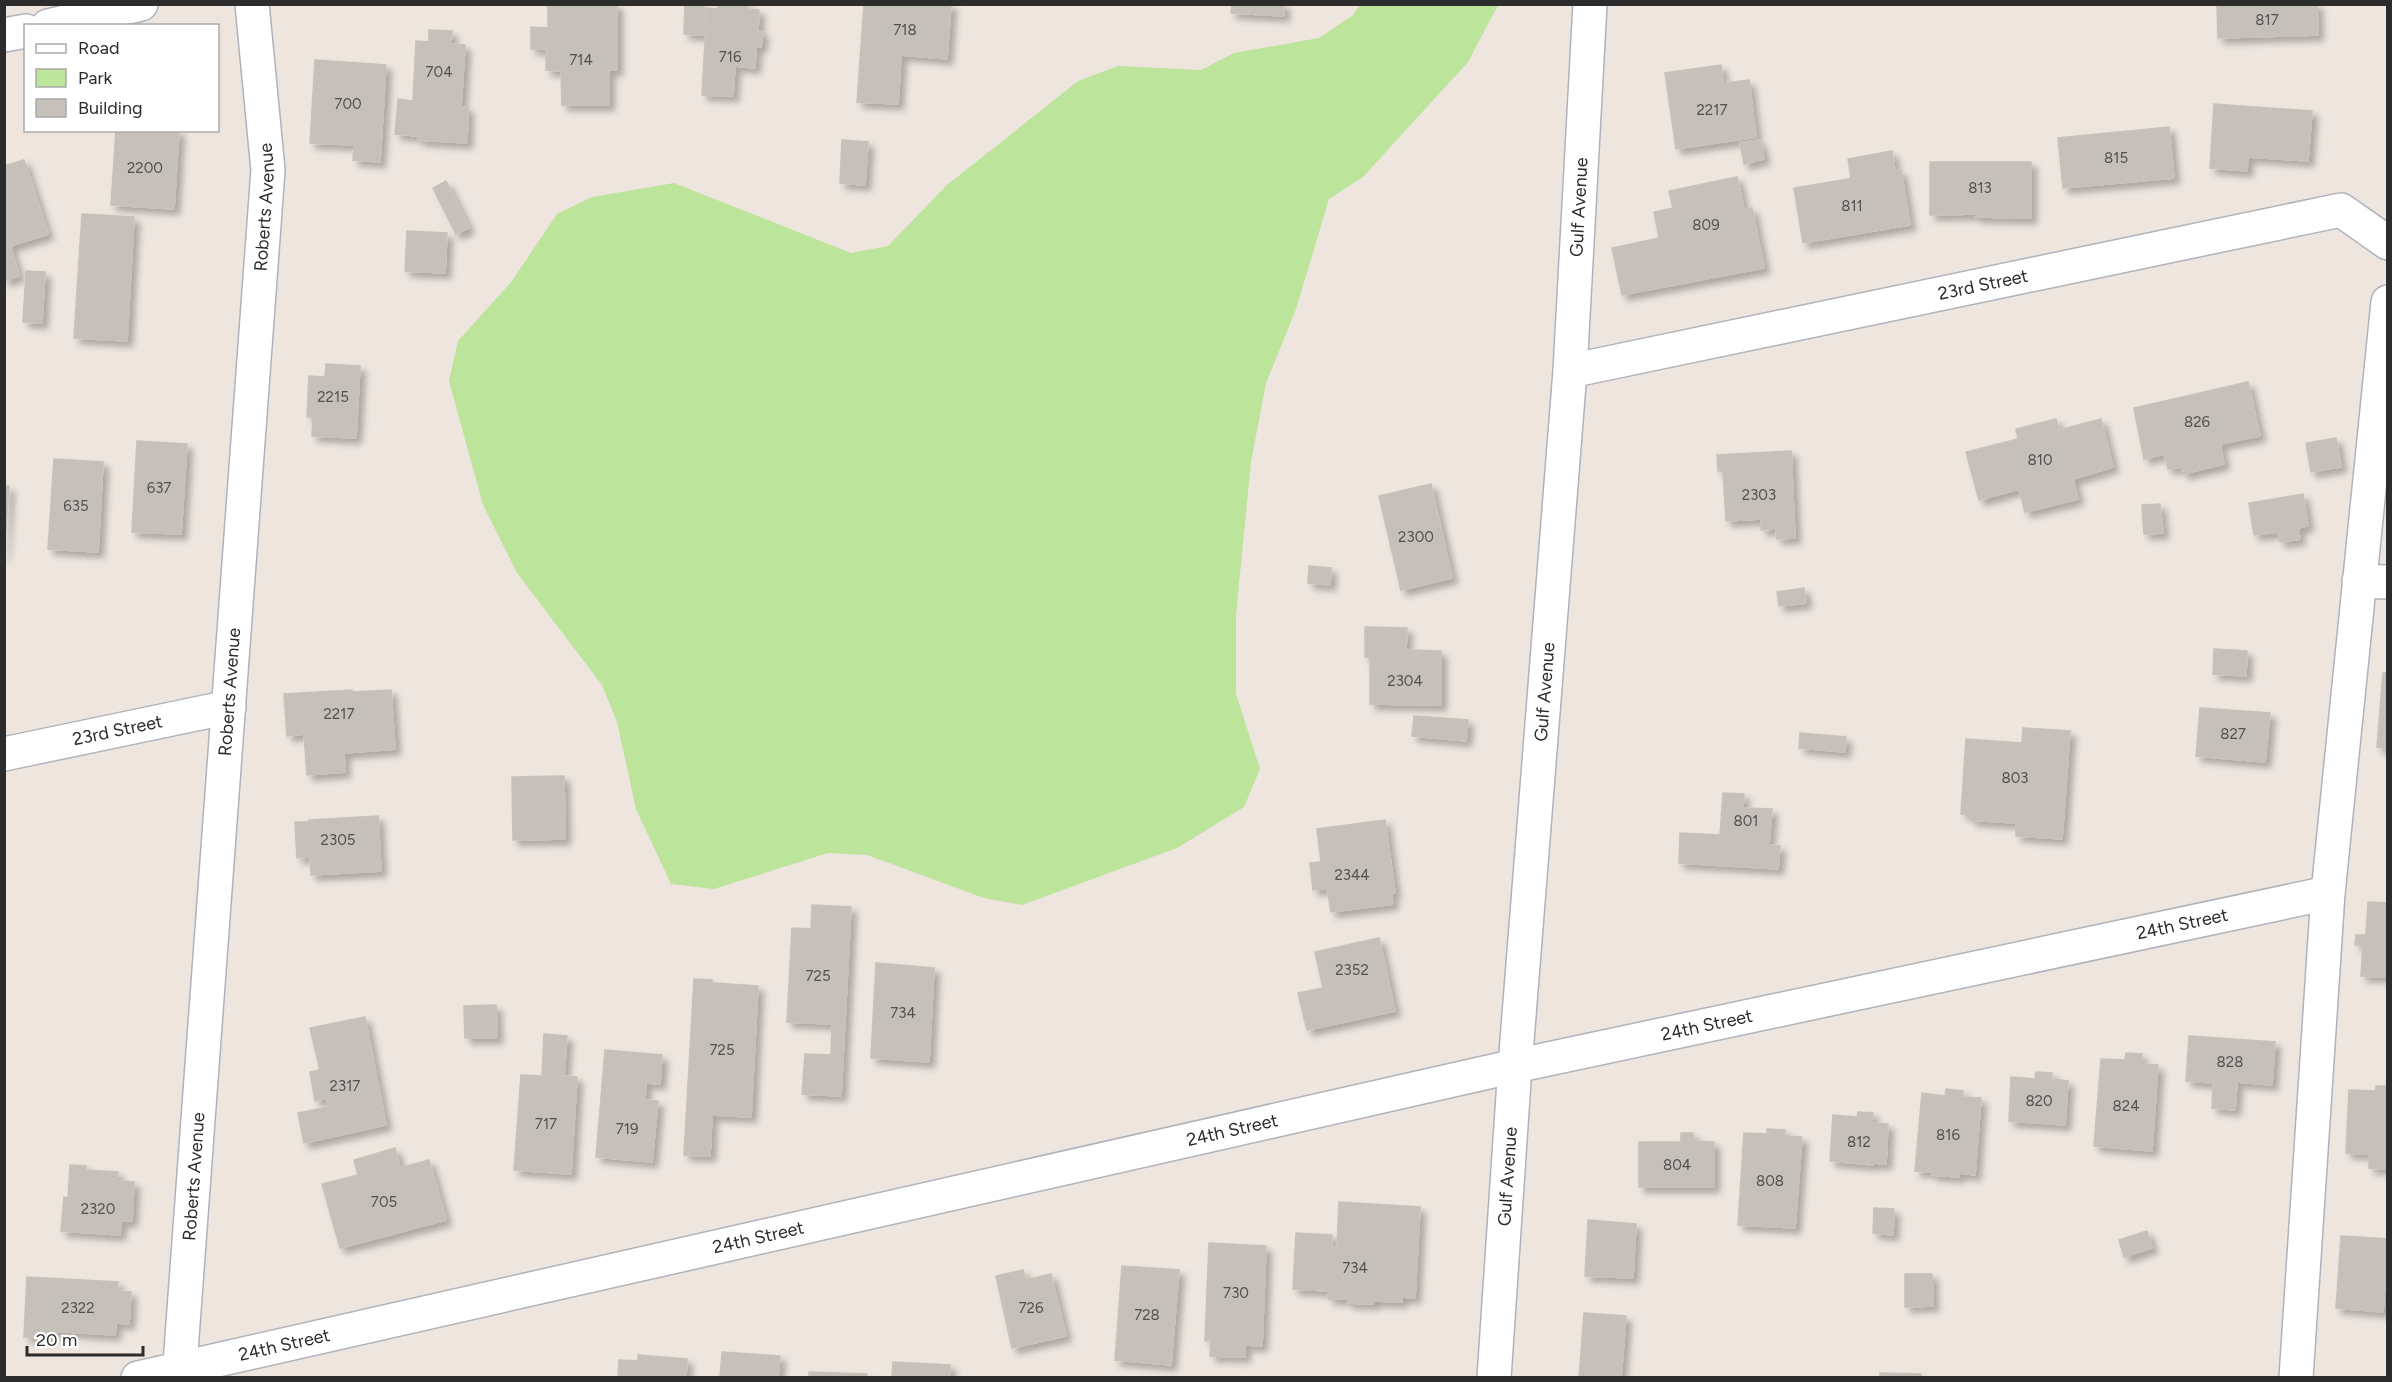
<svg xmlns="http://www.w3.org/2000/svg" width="2392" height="1382" font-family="Figtree,sans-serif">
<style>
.green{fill:#bce49b}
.building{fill:#c6c0ba;stroke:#c9c1b8;stroke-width:1.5;filter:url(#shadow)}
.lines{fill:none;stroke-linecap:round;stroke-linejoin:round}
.minor-casing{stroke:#aeb3bc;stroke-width:36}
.tertiary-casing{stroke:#aeb3bc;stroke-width:36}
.minor{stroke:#fff;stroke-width:33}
.tertiary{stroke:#fff;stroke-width:33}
.labels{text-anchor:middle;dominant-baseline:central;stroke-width:6;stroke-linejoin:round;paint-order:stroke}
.number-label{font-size:15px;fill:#525150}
.street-label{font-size:18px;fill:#2c2c2c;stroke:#fff}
</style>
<defs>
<filter id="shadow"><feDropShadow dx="5.5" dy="5.5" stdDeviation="3" flood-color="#0004"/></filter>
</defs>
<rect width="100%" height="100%" fill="#ede5de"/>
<path class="green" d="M1360 5H1498L1468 62 1363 177 1329 199 1296 309 1266 383 1251 462 1236 615V694L1260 769 1244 807 1177 848 1022 905 984 898 867 855 828 853 714 889 671 884 636 809 617 722 602 685 517 573 483 505 449 381 458 341 512 281 557 214 592 197 674 183 851 253 888 246 947 185 1078 81 1118 66 1201 70 1234 53 1319 38 1353 15Z"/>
<path class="building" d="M548 4H617V70H609V105H562L561 71 546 70V49H531V27L548 28Z
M685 4H704V35L684 34Z
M718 4H748V9L759 10 758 31 763 32 761 47H756L755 68 735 66 733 96 702 95 707 8 718 9Z
M864 4H951L947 59 901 55 898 104 857 102Z
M1232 4H1284V16L1231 13Z
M2217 4H2317L2318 35 2218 38Z
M429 30 452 31 451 44 465 45 461 107 468 108 467 143 418 140V136L395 134 398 99 413 101 416 41 429 42Z
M315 60 386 65 380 162 353 160 354 145 310 143Z
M1721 65 1723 83 1749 80 1756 137 1676 149 1665 73Z
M2214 104 2312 111 2308 161 2248 157 2247 171 2210 168Z
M2169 127 2174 178 2063 188 2058 138Z
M116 130H179L174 209 111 205Z
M842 140 868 142 865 185 840 183Z
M1760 140 1764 159 1744 164 1740 143Z
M1892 151 1895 171 1851 178 1848 159Z
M24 160 48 234 10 246 19 276 4 281V166Z
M1930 162H2031V218L1976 217V214L1930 215Z
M1901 170 1910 225 1803 243 1794 188Z
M1737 177 1744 210 1752 208 1764 268 1622 295 1612 248 1659 238 1654 212 1673 208 1669 191Z
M446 181 469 228 456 234 433 188Z
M82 214 134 217 127 341 74 338Z
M407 231 447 233 445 273 405 271Z
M26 271 45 272 42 323 23 322Z
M326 364 360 366 356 438 312 436 313 417H307L309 376 325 377Z
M2248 382 2260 436 2220 444 2224 464 2183 474 2182 467 2168 469 2164 454 2144 459 2134 408Z
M2056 419 2059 430 2101 419 2113 467 2073 479 2078 499 2025 512 2019 489 1979 500 1966 452 2018 439 2016 429Z
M2336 438 2341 467 2311 472 2306 443Z
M137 441 187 444 181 534 132 532Z
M1791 451 1795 538 1777 539 1776 529 1761 530V519L1726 521 1723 471H1718L1717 455Z
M54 459 103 462 98 552 48 549Z
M1431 484 1452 578 1401 590 1379 496Z
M4 486H9L4 558Z
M2303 494 2308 526 2298 528 2300 539 2280 542 2278 532 2254 535 2249 503Z
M2160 504 2163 533 2144 534 2142 505Z
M1309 566 1331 568 1330 585 1308 583Z
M1804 588 1806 603 1779 606 1777 592Z
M1365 627 1407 628 1406 650 1441 651V705L1370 704V657H1365Z
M2214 649 2247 651 2246 676 2213 674Z
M2383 673H2388V748L2377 747Z
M352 690V692L391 690 395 749 344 753 345 772 307 775 304 734 287 736 284 694Z
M2200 708 2270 713 2265 762 2196 756Z
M1414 716 1468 720 1466 741 1412 736Z
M2023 728 2070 731 2062 839 2016 836V823L1970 820 1971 814H1961L1966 739 2022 743Z
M1800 733 1846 737 1845 752 1799 748Z
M564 776 565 839 513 840 512 777Z
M1723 793 1744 794 1743 808 1772 809 1769 845 1780 846 1778 869 1679 863 1680 833 1720 835Z
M378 816 381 871 311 875 310 857 297 858 295 822H309V820Z
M1385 820 1395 893H1391L1393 904 1331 912 1327 888 1313 890 1310 863 1321 862 1317 829Z
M2368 902 2388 903V977L2361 976 2363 945H2355L2356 935H2366Z
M812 905 851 907 841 1096 802 1094 805 1054 831 1055 832 1024 787 1022 792 928 811 929Z
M1379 938 1395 1011 1307 1030 1298 993 1323 988 1315 952Z
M876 963 934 968 929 1062 871 1058Z
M694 979 712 980V983L758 986 751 1117 712 1115 710 1156 684 1155Z
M496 1005 497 1038H465L464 1006Z
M365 1017 386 1125 304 1143 298 1113 328 1107 327 1098 315 1101 310 1072 320 1070 310 1028Z
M544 1034 567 1036 564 1076 577 1077 571 1174 514 1170 521 1075 542 1076Z
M2189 1036 2275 1042 2272 1085 2237 1082 2235 1110 2212 1108 2213 1083 2186 1081Z
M605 1050 662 1055 660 1084 646 1083 645 1100 658 1101 652 1162 596 1157Z
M2126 1053 2142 1054 2141 1064 2158 1065 2152 1151 2094 1146 2101 1059 2125 1060Z
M2036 1072 2052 1073 2051 1079 2068 1081 2065 1125 2009 1121 2011 1077 2035 1079Z
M2376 1086H2388V1169L2369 1168V1154L2346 1153 2349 1090 2376 1091Z
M1946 1089 1963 1091 1962 1097 1981 1098 1975 1175 1959 1173V1177L1932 1175V1172L1915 1171 1922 1093 1945 1096Z
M1858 1112 1873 1113 1872 1123 1888 1124 1886 1164 1873 1163V1165L1830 1161 1833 1115 1857 1117Z
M1767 1129 1785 1130V1136L1802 1137 1795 1228 1738 1225 1744 1133 1767 1134Z
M1681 1133H1693V1141L1714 1142V1187H1639V1142H1681Z
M395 1148 400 1168 429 1160 446 1220 340 1248 322 1184 358 1175 354 1160Z
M70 1165 86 1166V1170L118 1172 117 1181 134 1182 132 1221H121L120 1235 61 1231 64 1197 68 1198Z
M1339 1202 1420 1207 1415 1298 1402 1297V1302L1373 1301V1304L1348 1303V1299H1328L1329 1291 1293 1289 1296 1233 1332 1235V1247H1337Z
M1874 1208 1894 1209 1893 1235 1873 1233Z
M1588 1220 1636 1224 1633 1278 1585 1276Z
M2147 1231 2152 1248 2124 1257 2119 1240Z
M2341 1236 2388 1239 2383 1312 2336 1308Z
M1209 1243 1266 1246 1262 1346 1245 1345V1357L1210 1356 1211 1340 1205 1341Z
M1122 1266 1179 1270 1171 1365 1115 1360Z
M1023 1270 1026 1280 1051 1274 1066 1336 1012 1348 996 1276Z
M1905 1274H1932L1933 1306 1905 1307Z
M27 1277 118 1282 117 1291 131 1292 129 1324 116 1323 115 1335 50 1331 49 1338 24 1337Z
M1584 1313 1626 1316 1621 1378H1579Z
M722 1352 780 1356 778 1378H720Z
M638 1355 687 1359 686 1378H618L619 1360 638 1361Z
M893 1362 950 1365V1378H892Z
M809 1372 867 1374 866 1378H809Z
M1880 1373 1921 1374V1378H1880Z"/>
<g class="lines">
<g class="minor-casing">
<g id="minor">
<path id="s1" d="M1570 371 2341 210 2388 243"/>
<path d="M2359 581 2388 582"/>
<path id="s2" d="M4 754 229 707"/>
<path id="s3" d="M138 1378 1515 1066 2328 893"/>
<path id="s4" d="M179 1378 268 170 252 4"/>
<path d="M2296 1378 2328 893 2388 302"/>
</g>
</g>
<g class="tertiary-casing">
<g id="tertiary">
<path d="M48 26 141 4"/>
<path d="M4 35 26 31"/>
<path id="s5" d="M1494 1378 1515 1066 1570 371 1590 4"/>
</g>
</g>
<use href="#minor" class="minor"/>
<use href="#tertiary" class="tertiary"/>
</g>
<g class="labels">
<g class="number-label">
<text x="2267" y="20">817</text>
<text x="905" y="30">718</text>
<text x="730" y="57">716</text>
<text x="581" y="60">714</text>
<text x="439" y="72">704</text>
<text x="348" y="104">700</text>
<text x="1712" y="110">2217</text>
<text x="2116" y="158">815</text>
<text x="145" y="168">2200</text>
<text x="1980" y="188">813</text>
<text x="1852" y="206">811</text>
<text x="1706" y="225">809</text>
<text x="333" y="397">2215</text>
<text x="2197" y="422">826</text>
<text x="2040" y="460">810</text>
<text x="159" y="488">637</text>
<text x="1759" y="495">2303</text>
<text x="76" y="506">635</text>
<text x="1416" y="537">2300</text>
<text x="1405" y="681">2304</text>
<text x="339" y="714">2217</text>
<text x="2233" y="734">827</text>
<text x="2015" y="778">803</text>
<text x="1746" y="821">801</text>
<text x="338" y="840">2305</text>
<text x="1352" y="875">2344</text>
<text x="1352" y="970">2352</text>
<text x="818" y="976">725</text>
<text x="903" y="1013">734</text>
<text x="722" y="1050">725</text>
<text x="2230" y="1062">828</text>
<text x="345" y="1086">2317</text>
<text x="2039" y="1101">820</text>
<text x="2126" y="1106">824</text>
<text x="546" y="1124">717</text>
<text x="627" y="1129">719</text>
<text x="1948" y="1135">816</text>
<text x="1859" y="1142">812</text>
<text x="1677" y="1165">804</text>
<text x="1770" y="1181">808</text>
<text x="384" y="1202">705</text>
<text x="98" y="1209">2320</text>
<text x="1355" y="1268">734</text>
<text x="1236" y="1293">730</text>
<text x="78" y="1308">2322</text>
<text x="1031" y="1308">726</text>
<text x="1147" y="1315">728</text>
</g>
<g class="street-label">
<text stroke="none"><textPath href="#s4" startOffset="1174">Roberts Avenue</textPath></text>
<text stroke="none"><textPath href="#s5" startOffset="1174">Gulf Avenue</textPath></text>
<text stroke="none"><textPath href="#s1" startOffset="422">23rd Street</textPath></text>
<text stroke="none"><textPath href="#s4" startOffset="688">Roberts Avenue</textPath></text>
<text stroke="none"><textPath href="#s5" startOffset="688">Gulf Avenue</textPath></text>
<text stroke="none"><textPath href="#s2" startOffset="116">23rd Street</textPath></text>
<text stroke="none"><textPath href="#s3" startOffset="2094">24th Street</textPath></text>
<text stroke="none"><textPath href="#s3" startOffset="1608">24th Street</textPath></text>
<text stroke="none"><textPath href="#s3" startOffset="1122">24th Street</textPath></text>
<text stroke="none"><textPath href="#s4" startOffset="202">Roberts Avenue</textPath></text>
<text stroke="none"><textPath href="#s5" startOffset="202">Gulf Avenue</textPath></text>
<text stroke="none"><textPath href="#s3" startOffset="636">24th Street</textPath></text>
<text stroke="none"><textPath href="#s3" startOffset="150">24th Street</textPath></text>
</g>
</g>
<rect width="2392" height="1382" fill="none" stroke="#2c2c2c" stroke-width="12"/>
<rect x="24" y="24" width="195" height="108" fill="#ffffff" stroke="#ababab" stroke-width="1.5"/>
<rect x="36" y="44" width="30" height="9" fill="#ffffff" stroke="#ababab" stroke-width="1.5"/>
<text x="78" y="54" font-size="18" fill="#2c2c2c">Road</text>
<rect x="36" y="69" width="30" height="18" fill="#bce49b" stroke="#ababab" stroke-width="1.5"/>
<text x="78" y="84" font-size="18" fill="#2c2c2c">Park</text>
<rect x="36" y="99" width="30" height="18" fill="#c6c0ba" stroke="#ababab" stroke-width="1.5"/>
<text x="78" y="114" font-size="18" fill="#2c2c2c">Building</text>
<path d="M27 1346v9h116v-9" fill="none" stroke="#2c2c2c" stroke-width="3"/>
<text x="36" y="1346" font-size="18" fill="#2c2c2c" stroke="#ffffff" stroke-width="4.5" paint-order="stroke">20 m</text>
</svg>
